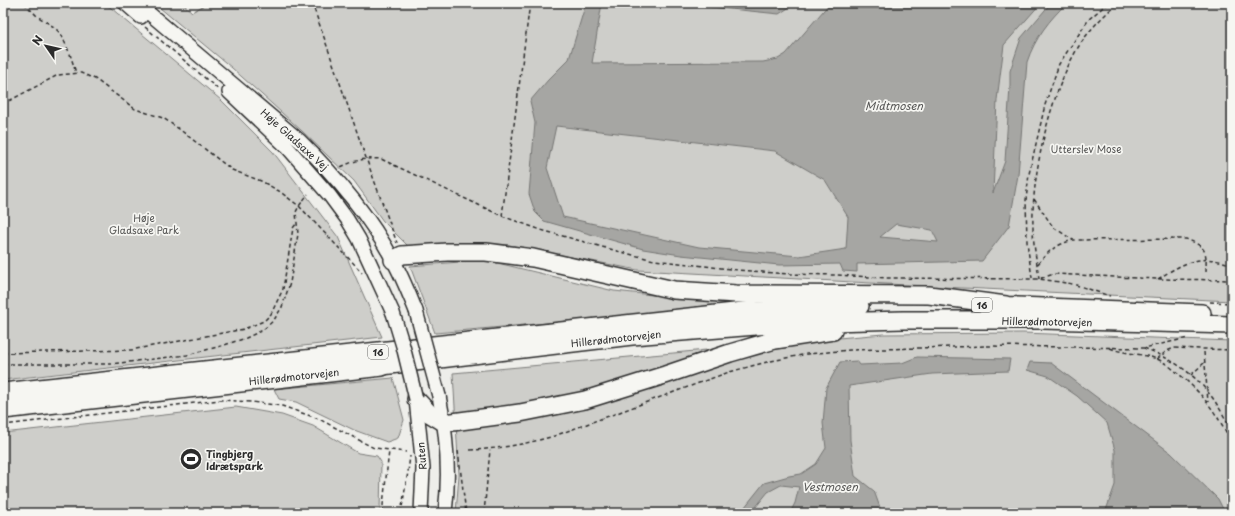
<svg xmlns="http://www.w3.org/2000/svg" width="1235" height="516" font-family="'Playpen Sans',sans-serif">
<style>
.green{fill:#cececa;stroke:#7c7c7a}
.water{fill:#a6a6a3;stroke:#757573;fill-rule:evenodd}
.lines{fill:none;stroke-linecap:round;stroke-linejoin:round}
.tertiary-casing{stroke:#2b2b2b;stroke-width:16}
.primary-casing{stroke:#2b2b2b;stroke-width:20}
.motorway-casing{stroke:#2b2b2b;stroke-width:22}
.path{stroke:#2b2b2b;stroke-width:1.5;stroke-dasharray:4 3;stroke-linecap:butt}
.tertiary{stroke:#f6f6f2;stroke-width:13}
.primary{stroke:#f6f6f2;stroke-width:17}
.motorway{stroke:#f6f6f2;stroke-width:19}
.tertiary-bridge-casing{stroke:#2b2b2b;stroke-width:16;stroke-linecap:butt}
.tertiary-bridge{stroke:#f6f6f2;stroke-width:13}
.labels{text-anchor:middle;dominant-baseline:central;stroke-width:3.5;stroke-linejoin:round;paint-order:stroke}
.shield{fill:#f6f6f2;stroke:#686867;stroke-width:1}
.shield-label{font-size:9px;font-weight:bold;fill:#2b2b2b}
.street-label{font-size:10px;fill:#2b2b2b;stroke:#f6f6f2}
.park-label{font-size:10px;fill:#545453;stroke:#f6f6f2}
.poi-label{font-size:10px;font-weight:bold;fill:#2b2b2b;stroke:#f6f6f2;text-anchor:start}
.water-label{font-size:11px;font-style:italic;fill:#565655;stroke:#f6f6f2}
</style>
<rect width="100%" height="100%" fill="#eeeeea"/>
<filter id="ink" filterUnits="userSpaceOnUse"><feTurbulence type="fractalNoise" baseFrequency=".025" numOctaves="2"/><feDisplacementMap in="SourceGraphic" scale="8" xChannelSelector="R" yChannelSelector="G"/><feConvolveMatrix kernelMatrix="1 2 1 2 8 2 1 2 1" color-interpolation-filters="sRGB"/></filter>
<g filter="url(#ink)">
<path class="green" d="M3 3H105L221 100 273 152 338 237 382 337 3 380Z
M154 3H182L192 12 208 3H1232V301L942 287 638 270 509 245H468L410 248 383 221 354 181 302 131 232 68Z
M485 260 614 291 748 305 435 333 410 266Z
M1023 333 1232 341V513H456L459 475 453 373 883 334Z
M393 378 404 420 398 438 387 442 354 430 296 402 279 399 274 389Z
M236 407 282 415 313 426 358 453 377 456 381 462 380 513H3V433Z"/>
<path class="water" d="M586 3H602L592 63 763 62 778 59 786 54 830 3H1041L1004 45 997 100 993 193 1005 161 1010 87V71L1021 38 1051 3H1067C1049 20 1035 38 1027 62L1018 175 1009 226 982 261 857 264V272L843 271 840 264 779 265 681 255 643 249 544 221 535 212 529 194 535 123 530 101 548 80 569 59ZM556 126 775 151 825 180 848 217 846 249 799 256 699 247 563 217 547 168ZM896 224 932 230 938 242 880 237Z
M705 3H796L779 14 711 7Z
M917 357 1010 359 1008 371 932 374 849 386 850 440 855 476 874 491 882 513H790L795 503 799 487 781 485 768 492 751 513H740L764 483 789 476 801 474 816 464 826 448 823 423 826 388 840 362 857 361 860 365 902 363Z
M1030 362 1051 363 1171 453 1218 499 1225 513H1105L1115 485V450L1107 423 1077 396 1048 376 1027 370Z"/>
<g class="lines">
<g class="tertiary-casing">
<path id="tertiary" d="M125 3 141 17
M137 3 299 140C336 176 369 215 393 260 402 276 409 294 416 311
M229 92 288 148 330 196 347 219 359 239 393 313
M439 396C447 435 450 474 445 513
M416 399 423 468 421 513"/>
</g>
<g class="primary-casing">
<path id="primary" d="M393 260 402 255 447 252H486L533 258 674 290 736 294 929 295 1006 305
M994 305 1202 313
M753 311 860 306
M382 366 632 336 794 323 903 320H1042L1232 325
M416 399 430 414 445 423 520 413 585 400 665 375 730 353 775 340 833 331"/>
</g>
<g class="motorway-casing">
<path id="motorway" d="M3 393 753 311
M3 409 382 366"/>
</g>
<path class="path" d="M24 3 37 16 54 27 61 34 70 54 76 73
M312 3 366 158 397 243
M145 27 219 90
M3 104 58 75 81 73 95 79 135 109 163 118 179 129 232 170 261 181 279 191 299 206 357 267 362 273
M341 167C355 160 366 158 381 159L502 216 541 230 617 251 654 260 738 270 788 274 836 275 887 278 1039 279 1073 284 1110 296
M1034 199 1053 227 1073 240
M502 216 530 3
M1038 264C1049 250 1056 245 1073 240L1186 239C1209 248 1206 252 1206 275
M1032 278 1027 242 1026 200 1029 174 1045 105 1059 64 1089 19 1108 3
M1041 278 1054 274 1158 279 1232 280
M1039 279C1037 262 1033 244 1033 227 1031 174 1051 91 1079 46 1090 29 1103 16 1118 3
M1158 279C1184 262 1202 253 1232 265
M1210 302 1232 303
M1110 348C1124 354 1139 353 1154 358 1164 361 1173 369 1180 375 1205 396 1217 414 1232 443
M1144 348C1168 357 1191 371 1207 391 1217 402 1224 417 1232 430
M1204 352 1208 402
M3 353 131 350 244 329 264 321 271 314 283 289 293 228 297 223
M1157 359 1167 351 1174 348 1232 350
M3 364H111L145 360 187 355 221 346 246 338 263 330 274 320 282 307 290 283 298 234 296 212 299 206 308 194
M1191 375 1205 362
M3 425 221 400 252 402 282 406 319 419 374 448 406 452
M470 450C499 449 526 444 554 436L729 372 771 361 807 354 850 350 987 346 1144 348 1188 338
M458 451 466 513
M384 513 383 505 389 451
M401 513 408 472 410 456
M484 513 490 450"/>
<use href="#tertiary" class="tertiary"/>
<use href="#primary" class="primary"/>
<use href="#motorway" class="motorway"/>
<g class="tertiary-bridge-casing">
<path id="tertiary-bridge" d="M416 311 439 396
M393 313 403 346 416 399"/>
</g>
<use href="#tertiary-bridge" class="tertiary-bridge"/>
</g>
</g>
<defs>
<g id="stadium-disc" transform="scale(1.15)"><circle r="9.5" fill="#2b2b2b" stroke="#f6f6f2"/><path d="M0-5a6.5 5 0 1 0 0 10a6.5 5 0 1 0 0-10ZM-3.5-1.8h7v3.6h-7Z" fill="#fff"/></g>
</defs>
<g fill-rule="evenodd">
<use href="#stadium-disc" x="191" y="459"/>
</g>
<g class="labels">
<g class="shield">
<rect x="972" y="298" width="20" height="14" rx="3"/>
<rect x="368" y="345" width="20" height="14" rx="3"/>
</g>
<g class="shield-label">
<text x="982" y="305">16</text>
<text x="378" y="352">16</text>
</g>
<g class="street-label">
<text transform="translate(295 139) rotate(42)">Høje Gladsaxe Vej</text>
<text transform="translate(1047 321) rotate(1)">Hillerødmotorvejen</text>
<text transform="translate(616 338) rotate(-6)">Hillerødmotorvejen</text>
<text transform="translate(294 376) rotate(-6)">Hillerødmotorvejen</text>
<text transform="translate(421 456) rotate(-95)">Ruten</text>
</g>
<g class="park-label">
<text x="1086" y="148">Utterslev Mose</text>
<text x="144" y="217">Høje<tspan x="144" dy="12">Gladsaxe Park</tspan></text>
</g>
<g class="poi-label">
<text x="206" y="453">Tingbjerg<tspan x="206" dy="12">Idrætspark</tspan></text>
</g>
<g class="water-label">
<text x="894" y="105">Midtmosen</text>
<text x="830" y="486">Vestmosen</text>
</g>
</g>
<rect width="1235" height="516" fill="none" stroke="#f6f6f2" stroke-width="16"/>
<rect x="8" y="8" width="1219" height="500" fill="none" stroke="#2b2b2b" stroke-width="1.5" filter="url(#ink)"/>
<g transform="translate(46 46) rotate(304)" stroke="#f6f6f2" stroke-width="3" paint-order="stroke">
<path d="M0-3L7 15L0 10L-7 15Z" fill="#2b2b2b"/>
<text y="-6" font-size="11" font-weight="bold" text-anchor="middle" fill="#2b2b2b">N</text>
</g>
</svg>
